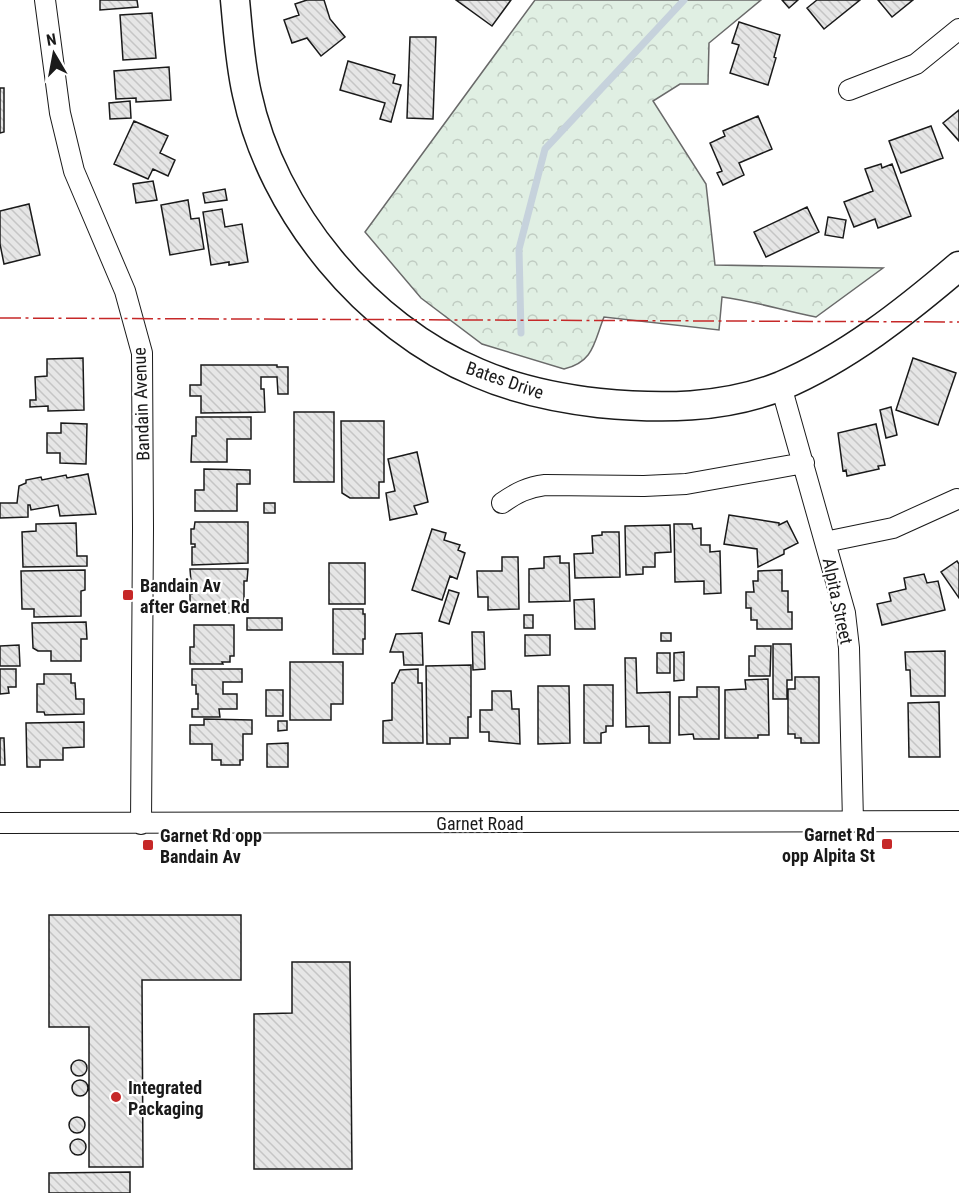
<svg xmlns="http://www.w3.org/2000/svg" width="959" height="1193" font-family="'Roboto Condensed',sans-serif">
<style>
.forest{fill:url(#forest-crowns);stroke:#6a6a6a;stroke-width:1.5}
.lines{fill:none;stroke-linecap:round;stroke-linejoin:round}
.stream{stroke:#c6d2dc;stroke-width:7}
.building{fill:url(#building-back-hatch);stroke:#1a1a1a;stroke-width:1.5}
.minor-casing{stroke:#1a1a1a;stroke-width:22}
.secondary-casing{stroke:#1a1a1a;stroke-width:31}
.minor{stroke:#fff;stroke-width:20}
.secondary{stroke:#fff;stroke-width:28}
.power{stroke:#c62828;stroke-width:1.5;stroke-dasharray:21 4.5 3 4.5;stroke-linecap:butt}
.poi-dot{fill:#c62828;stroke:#fff;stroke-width:2}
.labels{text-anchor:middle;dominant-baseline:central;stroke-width:4.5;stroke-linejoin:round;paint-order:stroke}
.street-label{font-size:18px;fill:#1a1a1a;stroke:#fff}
.poi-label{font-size:18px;font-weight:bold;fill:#1a1a1a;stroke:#fff;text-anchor:start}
</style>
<defs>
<pattern id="forest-crowns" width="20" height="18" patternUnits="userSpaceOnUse" patternTransform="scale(1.5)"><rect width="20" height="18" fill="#e0efe3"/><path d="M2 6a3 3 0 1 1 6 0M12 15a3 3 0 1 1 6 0" fill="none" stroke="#c0ccc2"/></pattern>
<pattern id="building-back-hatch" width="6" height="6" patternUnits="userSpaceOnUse" patternTransform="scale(1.5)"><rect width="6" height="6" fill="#e6e6e6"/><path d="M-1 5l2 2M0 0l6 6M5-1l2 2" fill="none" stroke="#c5c5c5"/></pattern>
</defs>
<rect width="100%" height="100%" fill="#fff"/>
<path class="forest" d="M535 0H761L709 43 708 84H680L653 101 706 184 715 265 883 268 816 317C784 311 754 301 722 297L719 330 604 317C594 342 594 362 564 369L482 344 421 298 365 232Z"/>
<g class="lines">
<path class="stream" d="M521 333 519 249 545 149 684 0"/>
</g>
<path class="building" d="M100 0H137L138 7 100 10Z
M307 0H324L330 19 345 37 321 56 307 38 292 43 284 20 299 15 295 4Z
M456 0H511L492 26Z
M782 0H798L789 8Z
M817 0H860L824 29 807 8Z
M878 0H913L892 17Z
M152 13 156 58 123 60 120 15Z
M739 22 780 35 774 57 776 58 768 85 730 73 739 45 732 43Z
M410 37H436L433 119 407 118Z
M348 61 395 75 393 83 401 85 391 122 380 119 385 103 340 90Z
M169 67 171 100 136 102V98L116 99 114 71Z
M0 88H4V132L0 133Z
M130 101 131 118 110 119 109 103Z
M959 110V141L943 123Z
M758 116 772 149 739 163 744 175 723 185 717 173 722 171 710 143 725 136 723 131Z
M134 121 168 136 160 153 175 160 168 176 153 169 148 179 114 164Z
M931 126 943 158 901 173 889 141Z
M881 164 882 168 892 164 911 216 878 228 875 219 854 227 844 202 873 191 865 169Z
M153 181 157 200 136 203 133 184Z
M225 189 227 200 205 203 203 193Z
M188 200 191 219 199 218 204 249 170 255 161 205Z
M29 204 40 255 4 264 0 244V211Z
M807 207 819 232 766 257 754 232Z
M222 209 225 227 242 224 248 262 229 265V262L211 265 203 212Z
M828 217 846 220 843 238 825 235Z
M83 358 84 410 48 411V406L30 407V400H36L35 377 47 376V359Z
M913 358 956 373 938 425 896 410Z
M201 365H277V367H288V394H278L277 377H261V389H264L265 412 201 413V396H190V385H201Z
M891 407 897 435 886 438 880 410Z
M294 412H334V482H294Z
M196 417H251V439H227V462H191L192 436H196Z
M341 421H384V482H379V498H350L342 493Z
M61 423 87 424 86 464 60 463V453H47V433H61Z
M876 424 885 465 878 466 879 469 847 476 846 470 843 471 838 433Z
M417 452 428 502 414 506 417 514 390 520 386 493 395 491 388 459Z
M204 469 250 470V484H237V511H195V490H204Z
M88 474 96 514 60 516 58 505 31 510 30 505H28V517L0 518V503H17L19 486 26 483V480L41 477 42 480 66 475 67 478Z
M264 503H275V513H264Z
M729 515 779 523V525L787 521 798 543 784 550V554L758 567 757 549 724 544Z
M195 522H248V563L192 565V547H195V544H191V529H194Z
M76 523 77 556H87V566L23 567 22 532 36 531V524Z
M674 524H692L693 529 701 528V545H710V552L720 551 721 593 704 594V581L675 582Z
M670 525 671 552 655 553V567H643V574L626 575 625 526Z
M432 529 446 533 444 540 460 545 458 550 465 553 457 579 450 576 442 600 412 590Z
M602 532H619L620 577 575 578 574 554 593 553 592 536 602 535Z
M560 556V563H569L570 601 529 602V569L544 568V557Z
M502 557H518L519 609 488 610V597H478L477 571H502Z
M957 561 959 564V598L941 572Z
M329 563H365V604H329Z
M190 569H248L247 581H244V610H232V613H190V594H192Z
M85 570V590L81 591V616L34 617V609H22L21 571Z
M782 570V591H788V612H792V629H757V620H751V608H746V592H754L753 581H758V571Z
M924 574 927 583 938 581 945 610 882 625 877 604 891 601 889 593 906 589 904 578Z
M449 590 459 593 449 624 439 621Z
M594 599 595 629H575L574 600Z
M333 609H363V614H365V639H363V654H333Z
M524 615H533V628H524Z
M247 618H282V630H247Z
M86 622 87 639H81V661H51V651H38L33 648 32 623Z
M194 625H234V656H230V662H222L223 664H190V647H194Z
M472 632H484L485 669 473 670Z
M422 633 423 665H404L403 652H390L396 634Z
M661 633H671V641H661Z
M525 635H550V655L525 656Z
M773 644H791L792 680H787V699H773Z
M19 645 20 666H0V646Z
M755 646H771L770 676H749V656H755Z
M945 651V696H911L910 670H906L905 652Z
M684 652V680L674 681V653Z
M657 653H670V673H657Z
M625 658H636L637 693 670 692V743H649V726L626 727Z
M290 662H343V704H331V720H290Z
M471 665V717H468V738H450V744H427L426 666Z
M0 669H16V687H8L9 693 0 694Z
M192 669H242V682H223V694H237V709H219L220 717H192V709H198V694H196V685H192Z
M418 669V683H422L423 743H383V721L392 720V683H394L400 670Z
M44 674H71V683H75L76 699H84V714L45 715 44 712H37V684H44Z
M795 677H819V743H801V738H795V734H788V689H795Z
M768 679 769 735H758V738H725V690L746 689 745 680Z
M584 685H613V726H606V732L601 733V743H584Z
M538 686H569L570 743 538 744Z
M697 687H719V739H694L693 734 679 735V697H697Z
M266 690H283V716H266Z
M492 691H511L512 709H519L520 744 489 741V732H480V710H492Z
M939 702 940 757H909L908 703Z
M204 719 252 720V734H243V760H240V765H221V760H212V744H190V725H204Z
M278 721H287V730L278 731Z
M84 722V747L63 748V760H40V767H27L26 723Z
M0 738H4L5 765H0Z
M288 743V767H267V744Z
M49 915H241V980H142L143 1167H89V1027H49Z
M292 962H350L352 1169H254V1014L292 1013Z
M71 1068a8 8 0 1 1 16 0a8 8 0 1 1-16 0Z
M72 1088a8 8 0 1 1 16 0a8 8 0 1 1-16 0Z
M69 1125a8 8 0 1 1 16 0a8 8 0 1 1-16 0Z
M70 1147a8 8 0 1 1 16 0a8 8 0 1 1-16 0Z
M130 1172V1193H49V1173Z"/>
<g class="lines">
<g class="minor-casing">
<path id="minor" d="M45 0 60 113 74 171 125 291 142 353 143 528 141 824
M849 90 916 64 959 29
M781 386 845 613 849 648 853 822
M502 503C516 493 528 487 545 485L644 486 686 484 804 463
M825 542 893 528 957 499
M0 823 959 821"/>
</g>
<g class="secondary-casing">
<path id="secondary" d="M235 0C238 31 240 64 247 94 272 212 367 327 478 373 517 390 557 398 599 403 660 409 723 409 781 386 847 358 905 312 959 266"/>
</g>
<use href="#minor" class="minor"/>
<use href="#secondary" class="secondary"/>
<path class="power" d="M0 318 959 322"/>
</g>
<g class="poi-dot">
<rect x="122" y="589" width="12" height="12" rx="3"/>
<rect x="881" y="838" width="12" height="12" rx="3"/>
<rect x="142" y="839" width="12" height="12" rx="3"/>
<circle cx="116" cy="1097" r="6"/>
</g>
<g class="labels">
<g class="street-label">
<text transform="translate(505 380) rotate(19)">Bates Drive</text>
<text transform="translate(141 404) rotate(-92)">Bandain Avenue</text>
<text transform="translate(838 601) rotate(78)">Alpita Street</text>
<text x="480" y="823">Garnet Road</text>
</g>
<g class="poi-label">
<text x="140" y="585">Bandain Av<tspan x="140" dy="21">after Garnet Rd</tspan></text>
<text x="875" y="834" text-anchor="end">Garnet Rd<tspan x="875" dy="21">opp Alpita St</tspan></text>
<text x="160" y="835">Garnet Rd opp<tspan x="160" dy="21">Bandain Av</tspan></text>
<text x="128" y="1087">Integrated<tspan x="128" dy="21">Packaging</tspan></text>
</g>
</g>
<g transform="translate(54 54) rotate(350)" stroke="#ffffff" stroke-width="4.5" paint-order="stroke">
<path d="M0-4.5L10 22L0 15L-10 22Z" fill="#1a1a1a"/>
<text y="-9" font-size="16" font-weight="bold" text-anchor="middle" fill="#1a1a1a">N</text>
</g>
</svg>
